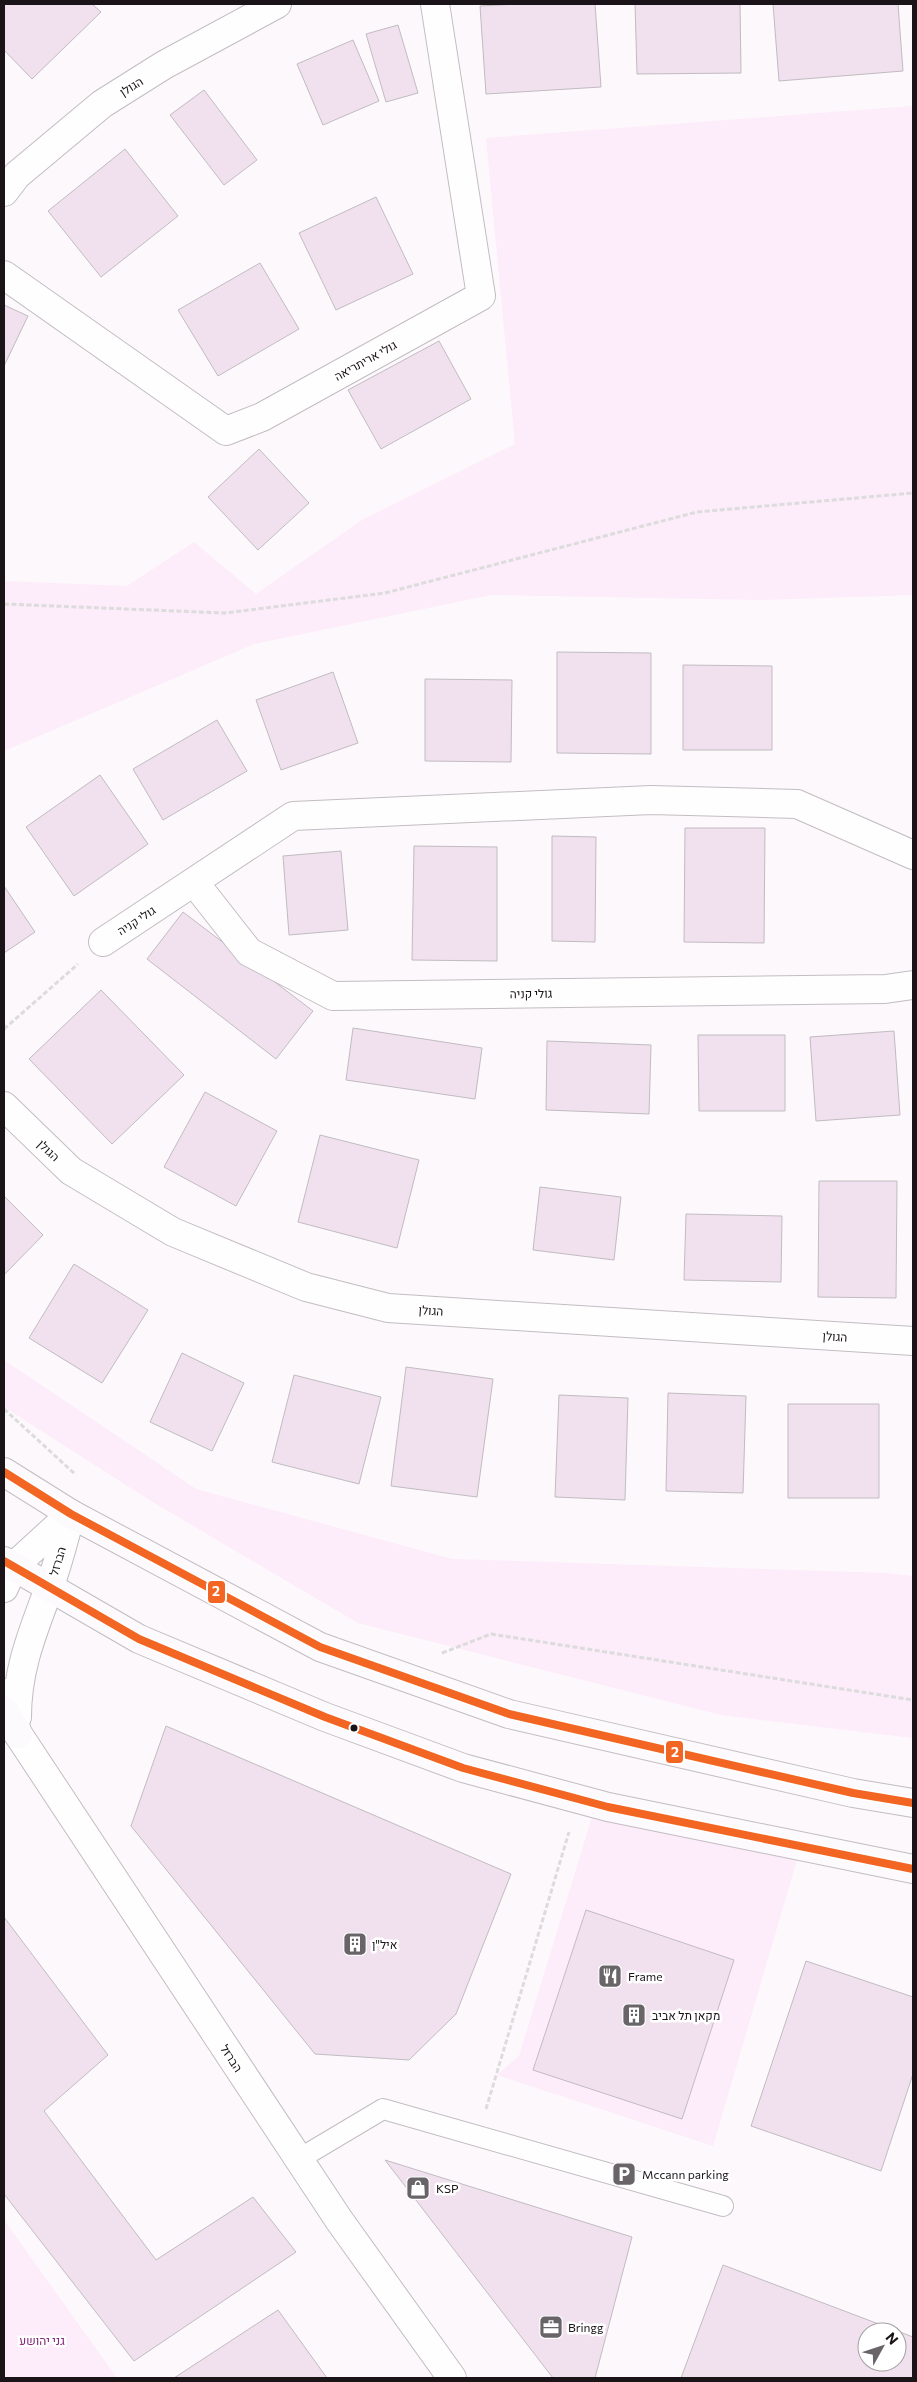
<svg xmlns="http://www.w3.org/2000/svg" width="917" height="2382" font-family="Commissioner,Heebo,sans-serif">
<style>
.green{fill:#fdecf9}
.building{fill:#f1e1ee;stroke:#c0bcc0;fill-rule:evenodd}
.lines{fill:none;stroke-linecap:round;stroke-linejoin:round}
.lane-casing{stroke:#c2bdc1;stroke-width:22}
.street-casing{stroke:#c2bdc1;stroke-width:30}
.secondary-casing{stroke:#c2bdc1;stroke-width:30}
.path{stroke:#dddcdd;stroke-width:3;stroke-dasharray:5 2.5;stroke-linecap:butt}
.lane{stroke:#fffeff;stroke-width:20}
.street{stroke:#fffeff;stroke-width:28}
.secondary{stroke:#fcfafc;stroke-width:28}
.bus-1-casing{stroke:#fff;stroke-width:11}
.bus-1{stroke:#f26522;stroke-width:8}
.bus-dot{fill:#1a1419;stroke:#fff;stroke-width:2}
.labels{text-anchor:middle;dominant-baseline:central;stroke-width:5;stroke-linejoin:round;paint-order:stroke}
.street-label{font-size:12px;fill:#1a1419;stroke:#fff}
.poi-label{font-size:12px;fill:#1a1419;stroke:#fff;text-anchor:start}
.park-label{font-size:12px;fill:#832677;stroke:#fff}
.line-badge{stroke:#fff;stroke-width:2}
.badge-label{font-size:14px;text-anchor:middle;font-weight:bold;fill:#fff}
</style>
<rect width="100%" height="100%" fill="#fdf8fc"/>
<path class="green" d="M913 106V595L762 600 491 595 254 644 4 751V581L127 586 194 542 256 594 362 520 515 444 486 138Z
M4 1360 196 1489 452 1559 886 1573 913 1576V1738L721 1715 358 1623 151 1501 4 1407Z
M592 1817 801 1846 713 2146 497 2075 519 2056Z
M4 2220 117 2378H4Z"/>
<path class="building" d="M4 4H92L101 12 32 79 4 50Z
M518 4H595L601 87 486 94 480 6Z
M635 4H740L741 73 637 74Z
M773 4H898L903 71 779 81Z
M398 25 418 93 386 102 366 34Z
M353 40 379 101 323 125 297 64Z
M204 90 257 160 224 185 170 115Z
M125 149 178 216 101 277 48 211Z
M376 197 413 274 336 310 299 233Z
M260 263 299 329 218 376 178 310Z
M4 305 28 316 4 366Z
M439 341 471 399 381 449 348 390Z
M259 449 309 503 258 550 208 497Z
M557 652 651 653V754L557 753Z
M683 665 772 666V750H683Z
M333 672 358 743 281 770 256 700Z
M425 679 512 680 511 762 425 761Z
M217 720 247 771 163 820 133 769Z
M100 775 148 844 74 896 26 827Z
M685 828H765L764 943 684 942Z
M552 836 596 837 595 942 552 941Z
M414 846 497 847V961L412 960Z
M341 851 348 930 289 935 283 856Z
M4 886 35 932 4 953Z
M183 912 313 1011 276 1059 147 959Z
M101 990 184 1075 112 1144 29 1059Z
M353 1028 482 1048 475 1099 346 1080Z
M894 1031 900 1115 816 1121 810 1037Z
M698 1035H785V1111H699Z
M547 1041 651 1045 649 1114 546 1110Z
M205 1092 277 1131 236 1206 164 1167Z
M320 1135 419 1160 397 1248 298 1222Z
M819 1181H897L896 1298 818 1297Z
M540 1187 621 1197 614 1260 533 1250Z
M4 1196 43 1235 4 1275Z
M686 1214 782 1216 781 1282 684 1280Z
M74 1264 148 1310 102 1383 29 1338Z
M182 1353 244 1383 212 1451 150 1422Z
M406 1367 493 1379 477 1497 391 1486Z
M294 1375 381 1397 359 1484 272 1462Z
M668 1393 746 1396 743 1493 666 1491Z
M559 1395 628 1398 625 1500 555 1497Z
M788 1404H879V1498H788Z
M166 1726 511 1874 456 2014 409 2060 315 2054 131 1826Z
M586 1910 734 1960 682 2119 533 2070Z
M4 1917 108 2055 44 2111 156 2260 253 2197 296 2252 134 2361 4 2194Z
M806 1961 913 1997V2074L881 2171 751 2126Z
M385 2160 632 2237 595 2378H553Z
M723 2265 913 2337V2378H681ZM867 2332H897V2362H867Z
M278 2310 327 2378H174Z"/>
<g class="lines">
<g class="lane-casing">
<path id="lane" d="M299 2159 383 2109 723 2206"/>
</g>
<g class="street-casing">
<path id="street" d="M4 192 17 175 102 104 164 65 277 4
M4 275 226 431 262 417 481 296 435 4
M194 882 249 952 333 996 885 989 913 985
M103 942 293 816 651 800 797 804 913 855
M4 1106 71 1171 173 1232 306 1287 388 1308 913 1341
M4 1588 13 1567 71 1514
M4 1693 18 1734 339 2220 452 2378
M17 1717C17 1668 33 1632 49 1588 58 1564 64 1539 71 1514"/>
</g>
<g class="secondary-casing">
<path id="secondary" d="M4 1472 71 1514 320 1647 509 1714 853 1793 913 1803
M4 1561 139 1639 325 1717 463 1768 608 1807 913 1869
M4 1710 18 1734"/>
</g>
<path class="path" d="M4 604 225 613 385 593 697 512 913 493
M4 1029 78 964
M4 1409 76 1475
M442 1653 491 1634 913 1700
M486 2109 569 1832"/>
<use href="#lane" class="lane"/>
<use href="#street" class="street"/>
<use href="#secondary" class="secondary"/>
<g class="bus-1-casing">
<path id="bus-1" d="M4 1472 71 1514 320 1647 509 1714 853 1793 913 1803
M4 1561 139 1639 325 1717 463 1768 608 1807 913 1869"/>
</g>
<use href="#bus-1" class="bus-1"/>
</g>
<defs>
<g id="building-square" transform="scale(1.25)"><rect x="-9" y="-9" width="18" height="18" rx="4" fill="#696468" stroke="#fff"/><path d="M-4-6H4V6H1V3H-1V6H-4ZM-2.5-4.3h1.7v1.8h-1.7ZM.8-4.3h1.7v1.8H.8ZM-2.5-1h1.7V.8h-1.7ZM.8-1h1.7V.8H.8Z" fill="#fff"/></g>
<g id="restaurant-square" transform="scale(1.25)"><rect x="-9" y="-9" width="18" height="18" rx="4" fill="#696468" stroke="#fff"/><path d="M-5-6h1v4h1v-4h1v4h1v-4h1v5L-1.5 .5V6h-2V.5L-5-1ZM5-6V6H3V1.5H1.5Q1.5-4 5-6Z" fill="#fff"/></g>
<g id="parking-square" transform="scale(1.25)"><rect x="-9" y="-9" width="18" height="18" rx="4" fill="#696468" stroke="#fff"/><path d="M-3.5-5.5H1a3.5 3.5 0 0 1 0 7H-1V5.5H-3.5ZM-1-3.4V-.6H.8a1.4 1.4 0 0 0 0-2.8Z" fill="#fff"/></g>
<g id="shop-square" transform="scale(1.25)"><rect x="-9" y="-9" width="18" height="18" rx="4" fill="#696468" stroke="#fff"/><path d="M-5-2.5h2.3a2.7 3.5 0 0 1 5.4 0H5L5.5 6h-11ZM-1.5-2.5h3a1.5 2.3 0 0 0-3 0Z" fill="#fff"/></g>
<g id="office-square" transform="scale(1.25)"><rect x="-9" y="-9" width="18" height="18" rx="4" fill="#696468" stroke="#fff"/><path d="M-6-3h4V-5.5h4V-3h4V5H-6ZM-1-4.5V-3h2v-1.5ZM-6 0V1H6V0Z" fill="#fff"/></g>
</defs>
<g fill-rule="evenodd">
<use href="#building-square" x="355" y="1944"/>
<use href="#restaurant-square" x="610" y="1976"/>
<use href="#building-square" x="634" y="2015"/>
<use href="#parking-square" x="624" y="2174"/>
<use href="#shop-square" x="418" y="2188"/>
<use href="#office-square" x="551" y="2327"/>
</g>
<circle class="bus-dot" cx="354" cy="1728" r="4.5"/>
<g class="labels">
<g class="street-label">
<text transform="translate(131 86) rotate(-32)">הגולן</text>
<text transform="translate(365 360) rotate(-29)">גולי אריתריאה</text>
<text transform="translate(136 920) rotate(-33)">גולי קניה</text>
<text transform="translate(531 993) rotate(-1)">גולי קניה</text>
<text transform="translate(49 1150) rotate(44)">הגולן</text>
<text transform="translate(431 1310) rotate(4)">הגולן</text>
<text transform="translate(835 1336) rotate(4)">הגולן</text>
<text transform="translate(57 1561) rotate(-73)">הברזל</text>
<text transform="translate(232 2058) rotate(57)">הברזל</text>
</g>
<g class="poi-label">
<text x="372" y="1944">איל"ן</text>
<text x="628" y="1976">Frame</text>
<text x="652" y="2015">מקאן תל אביב</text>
<text x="642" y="2174">Mccann parking</text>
<text x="436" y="2188">KSP</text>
<text x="568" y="2327">Bringg</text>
</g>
<g class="park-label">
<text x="42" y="2340">גני יהושע</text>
</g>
</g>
<g class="line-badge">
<rect x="207" y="1580" width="19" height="24" rx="5" fill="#f26522"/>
<rect x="665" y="1740" width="19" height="24" rx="5" fill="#f26522"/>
</g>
<g class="badge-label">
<text x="216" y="1596">2</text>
<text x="675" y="1757">2</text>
</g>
<rect width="917" height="2382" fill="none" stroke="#1a1419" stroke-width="10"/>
<g transform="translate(882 2347) rotate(50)"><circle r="24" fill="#ffffff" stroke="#a3a1a3"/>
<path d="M0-4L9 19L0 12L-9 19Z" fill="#696468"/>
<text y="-8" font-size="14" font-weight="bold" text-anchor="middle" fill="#1a1419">N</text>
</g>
</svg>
